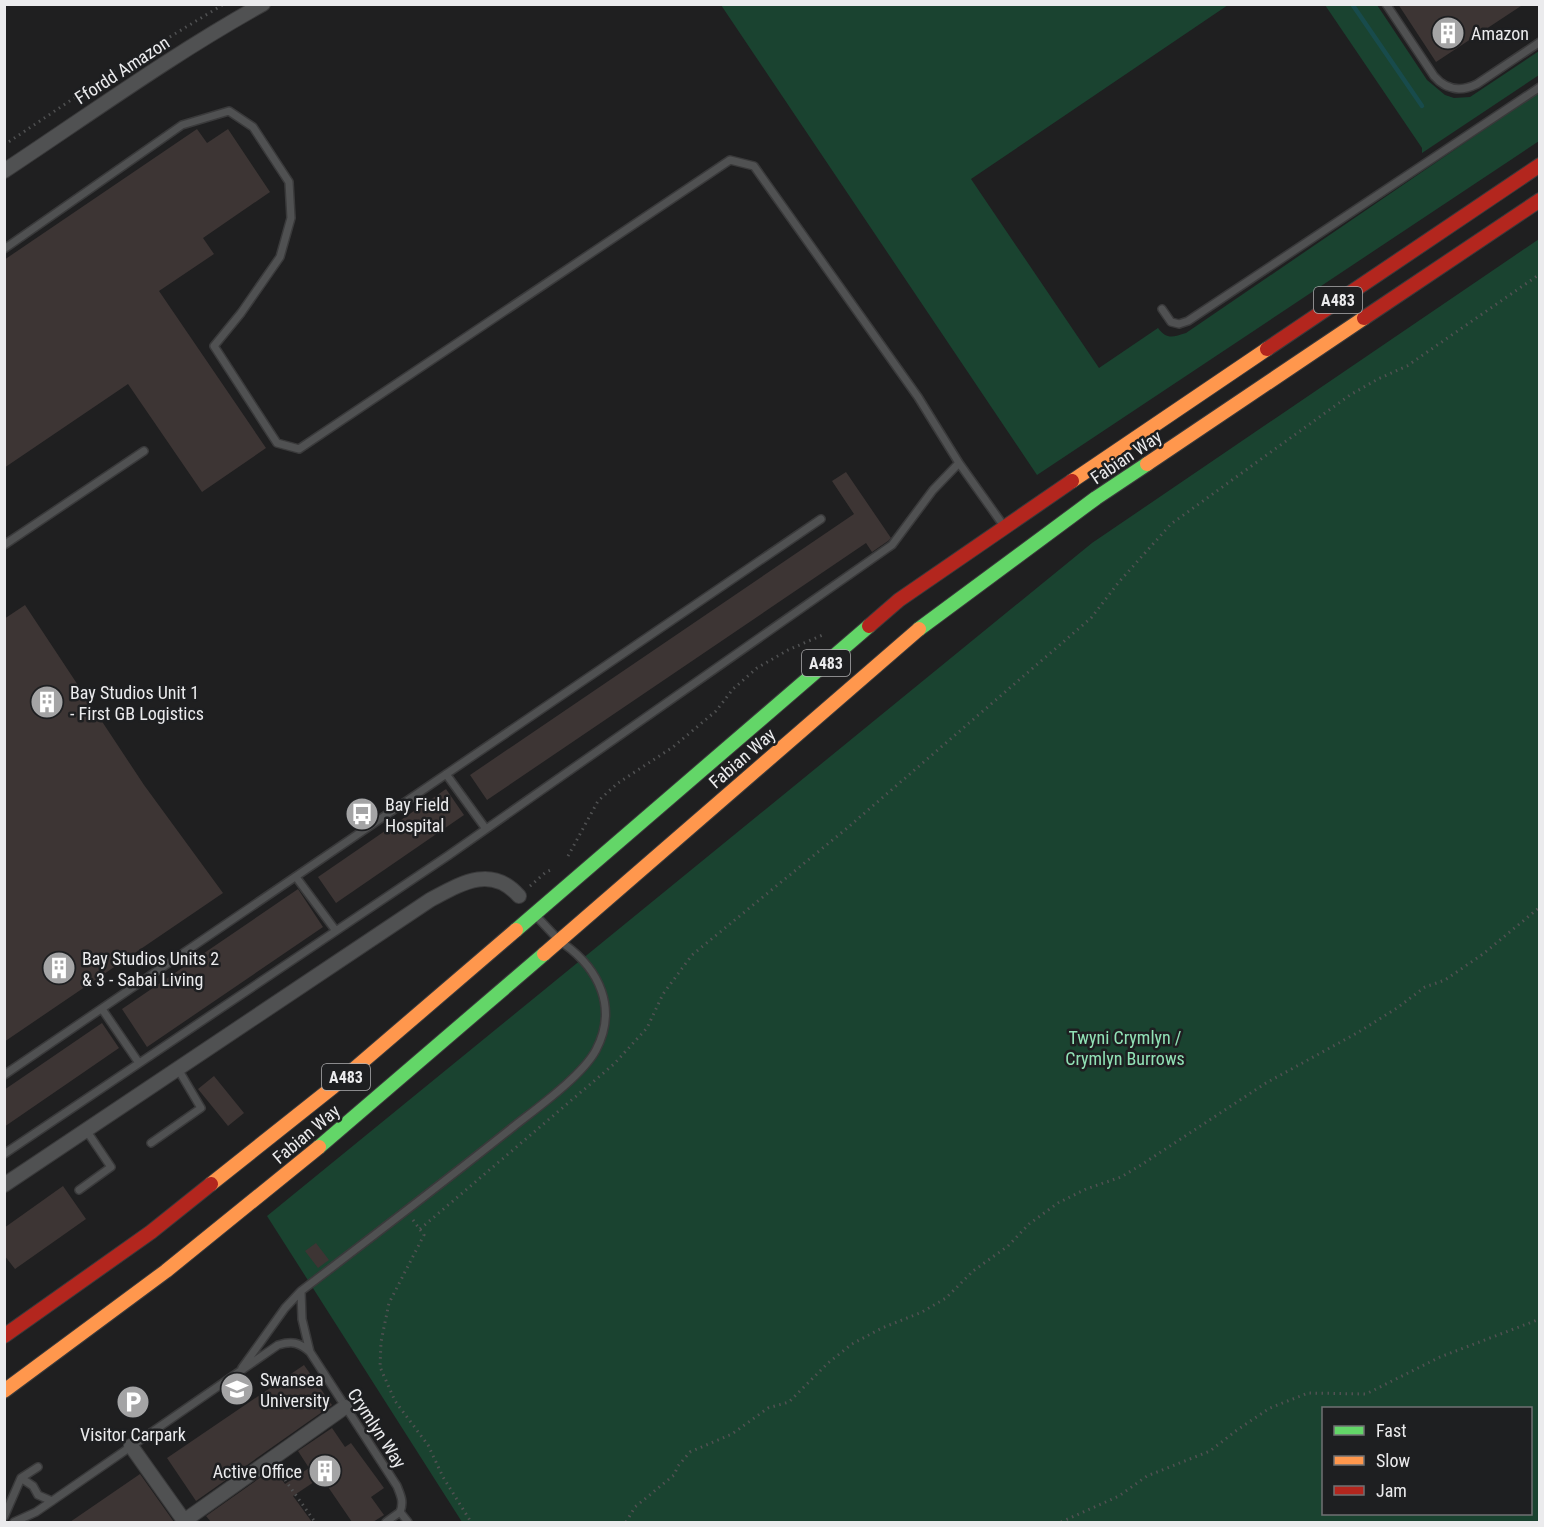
<svg xmlns="http://www.w3.org/2000/svg" width="1544" height="1527" font-family="'Roboto Condensed',sans-serif">
<style>
.green{fill:#1a4330;fill-rule:evenodd}
.lines{fill:none;stroke-linecap:round;stroke-linejoin:round}
.stream{stroke:#184b4c;stroke-width:4.5}
.building{fill:#3d3534}
.lane-casing{stroke:#3a3a3b;stroke-width:10}
.street-casing{stroke:#3a3a3b;stroke-width:16}
.fast-casing{stroke:#3a3a3b;stroke-width:16}
.slow-casing{stroke:#3a3a3b;stroke-width:16}
.jam-casing{stroke:#3a3a3b;stroke-width:16}
.path{stroke:#505152;stroke-width:3;stroke-dasharray:1.5 4.5;stroke-linecap:butt}
.lane{stroke:#505152;stroke-width:7}
.street{stroke:#505152;stroke-width:14}
.fast{stroke:#63d668;stroke-width:14}
.slow{stroke:#ff974d;stroke-width:14}
.jam{stroke:#b3261e;stroke-width:14}
.labels{text-anchor:middle;dominant-baseline:central;stroke-width:5;stroke-linejoin:round;paint-order:stroke}
.shield{fill:#1e1f21;stroke:#aeaeb0;stroke-width:1.5}
.shield-label{font-size:16px;font-weight:bold;fill:#ebebed}
.poi-label{font-size:18px;fill:#ebebed;stroke:#1e1f21;text-anchor:start}
.street-label{font-size:18px;fill:#ebebed;stroke:#1e1f21}
.park-label{font-size:18px;fill:#91e2b6;stroke:#1e1f21}
</style>
<rect width="100%" height="100%" fill="#1f1f20"/>
<path class="green" d="M721 5H1228L971 179 1099 368 1158 328C1167 340 1173 337 1186 333L1539 92V141L1037 475Z
M1325 5H1377L1427 80 1445 95 1454 98 1470 97 1539 51V75L1422 153V148Z
M1539 239V1522H462L267 1216 1092 543ZM1324 1408H1530V1514H1324Z"/>
<g class="lines">
<path class="stream" d="M1352 4 1422 106"/>
</g>
<path class="building" d="M1398 4H1524L1436 62Z
M197 129 207 143 228 129 270 192 203 238 214 254 159 291 266 448 202 492 128 384 4 468V260Z
M846 472 891 538 888 541 872 552 866 543 487 800 470 775 854 514 832 481Z
M25 605 144 785 223 893 4 1042V619Z
M446 789 464 815 336 903 318 877Z
M298 889 323 927 147 1047 122 1009Z
M102 1023 119 1048 4 1127V1090Z
M214 1076 244 1113 228 1126 198 1089Z
M63 1186 86 1219 15 1269 4 1255V1228Z
M316 1243 329 1260 318 1268 305 1251Z
M304 1365 332 1405 196 1501 167 1458Z
M332 1428 345 1447 351 1443 384 1488 371 1497 384 1515 373 1522H352L324 1481 320 1484 317 1480 293 1496 312 1522H211L206 1516 274 1468 285 1484 309 1468 298 1451Z
M140 1474 174 1522H70Z"/>
<g class="lines">
<g class="lane-casing">
<path id="lane" d="M1386 4 1434 76C1446 90 1461 92 1477 84L1540 42
M4 249 182 125 229 111 253 127 289 182 291 218 280 257 241 313 214 346 277 443 299 449 730 160 754 166 918 397 959 463 1001 522
M1162 309 1171 322 1179 324 1188 321 1540 87
M4 545 144 451
M446 774 486 829
M296 877 336 931
M538 918 555 936
M102 1009 139 1063
M4 1075 821 519
M151 1143 201 1108 178 1069
M4 1154 449 855 892 545 933 490 959 463
M79 1190 111 1167 86 1130
M310 1352 302 1319 301 1291C372 1237 443 1183 513 1127 537 1108 582 1076 596 1050 618 1008 599 969 564 944
M242 1368 285 1308 301 1291
M21 1478 33 1486 38 1495 52 1501
M4 1517 21 1478 38 1467
M14 1522 36 1512 52 1501 278 1345C292 1341 299 1342 310 1352L397 1486C401 1496 404 1502 400 1512L408 1522
M386 1522 400 1512"/>
</g>
<g class="street-casing">
<path id="street" d="M4 171C90 114 173 54 263 4
M4 1185 430 900C460 884 491 864 519 896
M131 1446 185 1522
M184 1521 345 1407"/>
</g>
<g class="fast-casing">
<path id="fast" d="M919 629 1096 498 1147 464
M516 930 869 626
M319 1147 544 954"/>
</g>
<g class="slow-casing">
<path id="slow" d="M1147 464 1364 318
M1072 481 1267 349
M544 954 919 629
M211 1184 333 1087 516 930
M4 1391 166 1271 319 1147"/>
</g>
<g class="jam-casing">
<path id="jam" d="M1364 318 1540 200
M1267 349 1540 165
M869 626 899 600 1072 481
M4 1336 151 1232 211 1184"/>
</g>
<path class="path" d="M4 145 122 66 224 4
M568 856 598 801 618 783 673 747 716 711 733 689 757 668 788 650 825 634
M530 886 546 872 553 869
M413 1220 424 1235 389 1303 381 1342 380 1367 395 1401 428 1445 443 1477 471 1522
M420 1229 614 1064 647 1028 663 994 692 955 846 829 1091 618 1118 583 1171 524 1350 395 1378 379 1407 366 1540 274
M278 1470 315 1522
M626 1522 635 1507 674 1475 678 1466 690 1452 732 1434 768 1408 789 1402 828 1363 852 1344 882 1328 922 1312 946 1298 973 1271 1008 1246 1029 1224 1058 1203 1086 1189 1121 1177 1141 1165 1266 1083 1357 1033 1397 1008 1425 987 1445 980 1483 954 1540 907
M1061 1522 1119 1496 1147 1476 1210 1451 1237 1430 1270 1408 1308 1393 1366 1394 1440 1357 1540 1319"/>
<use href="#lane" class="lane"/>
<use href="#street" class="street"/>
<use href="#fast" class="fast"/>
<use href="#slow" class="slow"/>
<use href="#jam" class="jam"/>
</g>
<defs>
<g id="building-disc" transform="scale(1.725)"><circle r="9.5" fill="#a4a4a5" stroke="#1e1f21"/><path d="M-4-6H4V6H1V3H-1V6H-4ZM-2.5-4.3h1.7v1.8h-1.7ZM.8-4.3h1.7v1.8H.8ZM-2.5-1h1.7V.8h-1.7ZM.8-1h1.7V.8H.8Z" fill="#fff"/></g>
<g id="bus-disc" transform="scale(1.725)"><circle r="9.5" fill="#a4a4a5" stroke="#1e1f21"/><path d="M-5-6H5V4H4V6H2V4H-2V6H-4V4H-5ZM-3.5-4V0h7V-4ZM-3.5 1.2v1.5H-2V1.2ZM2 1.2v1.5H3.5V1.2Z" fill="#fff"/></g>
<g id="university-disc" transform="scale(1.725)"><circle r="9.5" fill="#a4a4a5" stroke="#1e1f21"/><path d="M0-5L7-2L0 1L-7-2ZM-4 1L0 2.5L4 1V4Q0 6-4 4Z" fill="#fff"/></g>
<g id="parking-disc" transform="scale(1.725)"><circle r="9.5" fill="#a4a4a5" stroke="#1e1f21"/><path d="M-3.5-5.5H1a3.5 3.5 0 0 1 0 7H-1V5.5H-3.5ZM-1-3.4V-.6H.8a1.4 1.4 0 0 0 0-2.8Z" fill="#fff"/></g>
</defs>
<g fill-rule="evenodd">
<use href="#building-disc" x="1448" y="33"/>
<use href="#building-disc" x="47" y="702"/>
<use href="#bus-disc" x="362" y="814"/>
<use href="#building-disc" x="59" y="968"/>
<use href="#university-disc" x="237" y="1389"/>
<use href="#parking-disc" x="133" y="1402"/>
<use href="#building-disc" x="325" y="1471"/>
</g>
<g class="labels">
<g class="shield">
<rect x="1314" y="287" width="48" height="26" rx="4.5"/>
<rect x="802" y="650" width="48" height="26" rx="4.5"/>
<rect x="322" y="1064" width="48" height="26" rx="4.5"/>
</g>
<g class="shield-label">
<text x="1338" y="300">A483</text>
<text x="826" y="663">A483</text>
<text x="346" y="1077">A483</text>
</g>
<g class="poi-label">
<text x="1471" y="33">Amazon</text>
<text x="70" y="692">Bay Studios Unit 1<tspan x="70" dy="21">- First GB Logistics</tspan></text>
<text x="385" y="804">Bay Field<tspan x="385" dy="21">Hospital</tspan></text>
<text x="82" y="958">Bay Studios Units 2<tspan x="82" dy="21">&amp; 3 - Sabai Living</tspan></text>
<text x="260" y="1379">Swansea<tspan x="260" dy="21">University</tspan></text>
<text x="133" y="1434" text-anchor="middle">Visitor Carpark</text>
<text x="302" y="1471" text-anchor="end">Active Office</text>
</g>
<g class="street-label">
<text transform="translate(122 70) rotate(-33)">Ffordd Amazon</text>
<text transform="translate(1126 457) rotate(-34)">Fabian Way</text>
<text transform="translate(742 758) rotate(-41)">Fabian Way</text>
<text transform="translate(306 1134) rotate(-40)">Fabian Way</text>
<text transform="translate(377 1428) rotate(57)">Crymlyn Way</text>
</g>
<g class="park-label">
<text x="1125" y="1037">Twyni Crymlyn /<tspan x="1125" dy="21">Crymlyn Burrows</tspan></text>
</g>
</g>
<rect width="1544" height="1527" fill="none" stroke="#ebebed" stroke-width="12"/>
<rect x="1322" y="1407" width="210" height="108" fill="#1e1f21" stroke="#707173" stroke-width="1.5"/>
<rect x="1334" y="1426" width="30" height="9" fill="#63d668" stroke="#707173" stroke-width="1.5"/>
<text x="1376" y="1437" font-size="18" fill="#ebebed">Fast</text>
<rect x="1334" y="1456" width="30" height="9" fill="#ff974d" stroke="#707173" stroke-width="1.5"/>
<text x="1376" y="1467" font-size="18" fill="#ebebed">Slow</text>
<rect x="1334" y="1486" width="30" height="9" fill="#b3261e" stroke="#707173" stroke-width="1.5"/>
<text x="1376" y="1497" font-size="18" fill="#ebebed">Jam</text>
</svg>
